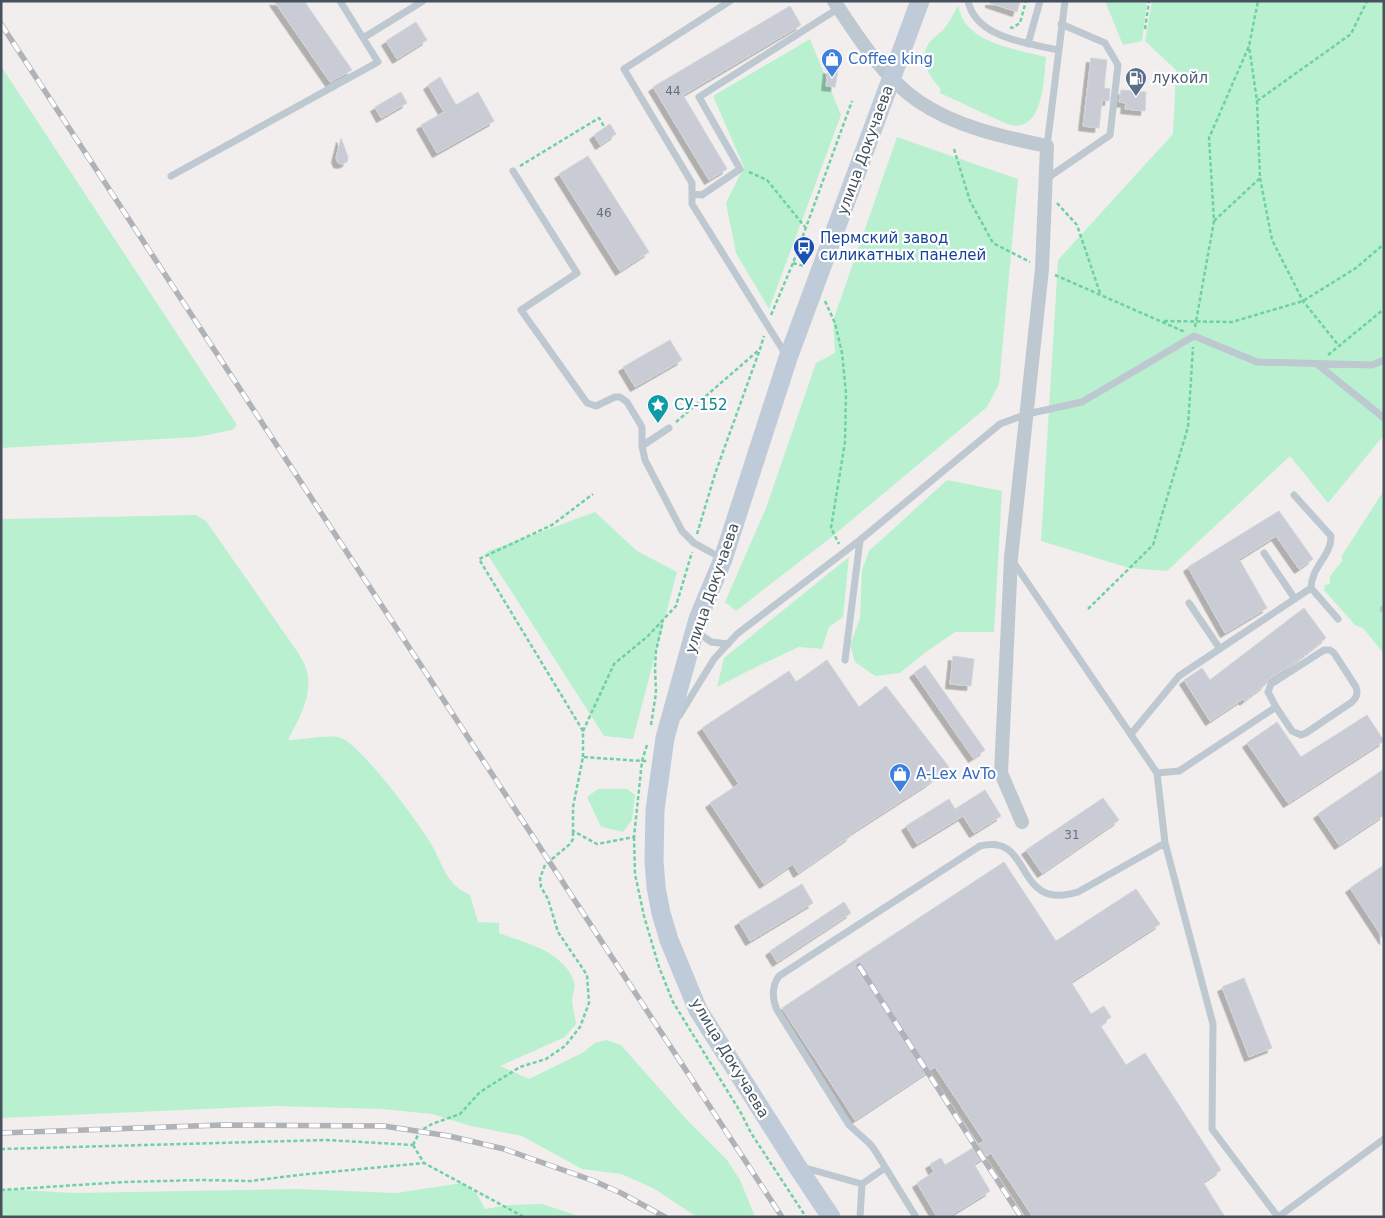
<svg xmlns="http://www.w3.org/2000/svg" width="1385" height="1218" font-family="'DejaVu Sans',sans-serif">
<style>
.green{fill:#b9f1d0}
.building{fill:#c9ccd4;stroke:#d1d4da;filter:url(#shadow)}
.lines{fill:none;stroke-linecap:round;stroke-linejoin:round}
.path{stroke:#6fd1a3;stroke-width:2.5;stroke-dasharray:4 2.5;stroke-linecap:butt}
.lane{stroke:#bdc8d1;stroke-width:7}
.street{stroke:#bdc8d1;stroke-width:14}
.secondary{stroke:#bfcbd8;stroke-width:19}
.rail-casing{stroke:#afb3b9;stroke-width:5.5}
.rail{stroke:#fff;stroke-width:4;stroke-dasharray:11;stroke-linecap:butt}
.labels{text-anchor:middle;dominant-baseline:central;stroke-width:4.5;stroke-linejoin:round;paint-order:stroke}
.number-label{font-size:12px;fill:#66707a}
.shop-label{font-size:15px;fill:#366cbe;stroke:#fff;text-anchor:start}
.service-label{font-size:15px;fill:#4e5e75;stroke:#fff;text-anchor:start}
.street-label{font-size:15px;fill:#45515c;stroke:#fff}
.transit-label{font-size:15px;fill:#164399;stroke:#fff;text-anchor:start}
.culture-label{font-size:15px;fill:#0d838f;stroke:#fff;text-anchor:start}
</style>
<defs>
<filter id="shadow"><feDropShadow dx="-4.5" dy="4.5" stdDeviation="0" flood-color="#0004"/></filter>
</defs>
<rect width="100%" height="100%" fill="#f1eeed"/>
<path class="green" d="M1105 1H1147L1142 41 1123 45Z
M1152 1H1384V435L1328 503 1290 456 1167 571 1129 568 1041 541 1058 260 1173 134 1176 70 1145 41Z
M958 6C960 12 962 19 966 24 984 46 1020 50 1046 57 1044 80 1043 136 1007 124L940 93V88C929 76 918 59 929 43 934 36 942 33 946 26 951 20 954 12 958 6Z
M810 39 841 115 769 309 736 253 726 203 744 167 713 96Z
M1 66 237 425 232 430 197 437 1 448Z
M897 137 1018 179 999 384 987 407 829 539 736 611 725 602 766 508 816 363 835 353 833 321Z
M947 480 1002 491 994 632H955L926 652 900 673 875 676 855 662 850 645 860 618 862 570 869 551Z
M1384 490V654L1363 628 1355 625 1324 590 1325 585 1330 584V576L1343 560 1341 557Z
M595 512 637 551 677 572 633 739 604 736 486 552Z
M196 515 206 521 299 654C302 660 306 666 307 672 313 696 298 720 288 740 303 740 324 735 338 737 357 739 418 822 430 842 443 863 444 883 470 895L478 922 499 923V933C525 943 564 951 574 982 576 988 572 995 572 1001 573 1009 575 1017 576 1024L565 1037 500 1066 529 1079 582 1053 595 1043 606 1040 621 1045 687 1120 727 1160 740 1180 755 1217H697L653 1188 621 1174 582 1169 522 1136 471 1126 432 1114 382 1109 276 1106 1 1118V519Z
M849 557 843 617 829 627 822 649 799 647 758 666 717 687 724 658Z
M598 789H627L635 795 632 820 623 832 601 827 587 797Z
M462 1183 477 1194 485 1209 510 1205 542 1204 582 1217H1V1189L75 1193 297 1189 396 1193Z"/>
<path class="building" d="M274 1H304L352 70 330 82Z
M990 1H1020L1017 12 990 3Z
M790 6 801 25 683 95 727 169 709 180 653 87Z
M416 22 427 40 397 59 386 41Z
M1091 58 1107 60 1104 88 1110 89 1109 101 1102 100 1099 128 1083 126Z
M828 69 838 71 835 87 826 86Z
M440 77 456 105 478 92 494 121 437 153 421 125 444 112 428 85Z
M1121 90 1146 92 1145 111 1125 109 1126 103 1119 102Z
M401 92 407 103 381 118 375 107Z
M610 124 616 134 600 145 594 135Z
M341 138 348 157 347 162 342 164 338 163 336 158Z
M588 156 649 252 620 271 559 174Z
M670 340 682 360 635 387 623 367Z
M1279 511 1313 559 1299 569 1276 536 1239 559 1267 608 1225 633 1188 567Z
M1304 608 1326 638 1290 666 1268 680 1265 685 1244 701 1243 699 1210 721 1184 680 1202 668 1210 680Z
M953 656 974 659 971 686 950 684Z
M827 660 859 707 886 686 949 767 929 783 850 834 851 836 798 873 793 864 764 884 710 803 739 784 702 728 789 671 796 682Z
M925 665 985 750 973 758 914 673Z
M1367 715 1384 741 1288 803 1247 743 1277 722 1301 757Z
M1384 769V815L1339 845 1318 814Z
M985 790 1001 816 974 833 963 816 917 844 906 826 949 799 955 809Z
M1103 798 1119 820 1042 873 1026 850Z
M1004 862 1056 941 1136 889 1160 924 1071 982 1091 1014 1104 1006 1111 1017 1100 1025 1126 1065 1145 1053 1221 1170 1203 1182 1225 1217H1033L991 1153 974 1164 990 1191 948 1217H937L917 1183 934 1172 930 1164 941 1158 945 1165 984 1141 935 1067 855 1120 782 1008Z
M1384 865V940L1350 888Z
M802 884 813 903 750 941 739 922Z
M844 902 851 913 777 962 770 951Z
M1244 978 1272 1048 1249 1057 1222 987Z"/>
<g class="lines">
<path class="path" d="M1010 27 1012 28 1020 23 1026 1
M1145 29 1149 1
M1257 101 1351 34 1367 1
M954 149 970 201 993 243 1030 262
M520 166 599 118 605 128
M749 172 767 180 805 227
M1260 178 1272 240 1303 301 1339 346
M1057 203 1077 225 1100 293
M1214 221 1260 178 1257 101 1249 46
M793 263 804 266
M1055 275 1185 332
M825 301 835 323 842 353 846 393 845 442 831 528 839 544
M771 315 793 263 852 101
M1164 321 1232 322 1303 301 1356 268 1384 244
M1195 327 1214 221 1209 138 1249 46 1258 1
M1328 355 1384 309
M676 422 760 349 764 336
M697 534 715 474 760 349
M1088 609 1153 545 1188 427 1193 347
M651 725 656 693 655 668 656 651 663 621
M583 731 479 559 552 525 593 494
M647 745 642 761 634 837 597 844 573 831V807L583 757 642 761H648
M583 757V731L614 664 648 636 676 606 692 552
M634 837 635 874 644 916 659 967 673 1002 741 1113 751 1133 806 1217
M413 1145 420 1131 432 1124 460 1114 480 1092 520 1067 546 1059 565 1046 580 1027 589 1003 587 975 558 932 548 899 541 887 540 878 545 865 570 844 573 839V831
M413 1145 424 1163 524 1217
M1 1149 326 1140 413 1145
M1 1190 124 1182 201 1180 251 1181 298 1175 424 1163"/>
<path class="lane" d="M730 1 624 69 692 183V204L786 355
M968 1C976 38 1027 43 1058 50
M363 38 423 1
M1028 44 1040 1
M1047 146 1065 1
M513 171 577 273 521 310 587 403 596 406 615 397H620L627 402 642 427V446L645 460 682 531 694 543 723 559
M171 176 378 62 340 1
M1046 179 1110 135 1118 65 1105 43 1061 24
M692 194 702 195 740 169 699 97 839 8
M1317 364 1384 418
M642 446 669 428
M1294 495 1331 536C1332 555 1311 567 1311 588
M1264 553 1295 599
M1012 560 1157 773 1165 843 1213 1024 1212 1129 1278 1217
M1189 603 1220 649
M1383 609H1384
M697 632 711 642 728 644
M845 660 860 540
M679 716 714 659 737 634 860 540 1000 424 1027 414 1082 402 1194 336 1257 362 1372 365 1384 360
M1131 734 1179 676 1311 588 1338 619
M1157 773 1179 771 1276 707 1292 731 1301 735 1306 733 1352 702C1357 697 1358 694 1356 687L1334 653 1330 650H1324L1271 684 1268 692 1276 707
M802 1167 862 1184
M860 1217 862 1184 885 1168
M916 1217 874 1149 869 1143 849 1125 777 1010C772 998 771 987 779 976L980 846C1035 833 1012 912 1078 892L1165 843
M1278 1217 1384 1139"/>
<path class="street" d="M834 1C857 36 883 77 918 101 956 127 1003 137 1047 146L1042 269 1011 558 1001 773 1022 822"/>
<path class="secondary" d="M831 1217 797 1166 698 1010 669 940 661 913 656 887 654 860 655 810 665 738 698 619 723 559 788 358 920 1"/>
<g class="rail-casing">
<path id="rail" d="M1 24 782 1217
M859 966 1021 1217
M1 1133 222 1125 384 1126 449 1136 504 1149 594 1181 621 1193 665 1217"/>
</g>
<use href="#rail" class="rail"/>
</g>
<defs>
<g id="shop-pin" transform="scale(1.125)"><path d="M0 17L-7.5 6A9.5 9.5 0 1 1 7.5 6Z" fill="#3f7fe0" stroke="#fff"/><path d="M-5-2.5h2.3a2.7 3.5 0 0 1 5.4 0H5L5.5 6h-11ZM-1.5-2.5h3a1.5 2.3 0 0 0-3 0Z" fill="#fff"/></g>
<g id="fuel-pin" transform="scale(1.125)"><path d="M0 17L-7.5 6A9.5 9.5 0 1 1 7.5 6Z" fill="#5c6f8a" stroke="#fff"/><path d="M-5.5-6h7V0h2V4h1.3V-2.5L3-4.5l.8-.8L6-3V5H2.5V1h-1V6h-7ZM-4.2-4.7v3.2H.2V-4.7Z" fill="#fff"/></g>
<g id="bus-pin" transform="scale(1.125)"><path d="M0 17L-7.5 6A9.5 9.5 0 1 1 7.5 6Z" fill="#1a4fb4" stroke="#fff"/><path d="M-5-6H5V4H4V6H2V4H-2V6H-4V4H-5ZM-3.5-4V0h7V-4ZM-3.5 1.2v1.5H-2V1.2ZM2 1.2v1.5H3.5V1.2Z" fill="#fff"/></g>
<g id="sight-pin" transform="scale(1.125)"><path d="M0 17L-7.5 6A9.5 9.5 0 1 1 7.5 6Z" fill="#0f9aa8" stroke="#fff"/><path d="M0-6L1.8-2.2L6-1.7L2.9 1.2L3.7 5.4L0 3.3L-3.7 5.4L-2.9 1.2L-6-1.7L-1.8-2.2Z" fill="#fff"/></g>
</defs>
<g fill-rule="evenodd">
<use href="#shop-pin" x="832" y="59"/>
<use href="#fuel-pin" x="1136" y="78"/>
<use href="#bus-pin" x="804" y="247"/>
<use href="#sight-pin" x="658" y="405"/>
<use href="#shop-pin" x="900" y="774"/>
</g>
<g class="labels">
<g class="number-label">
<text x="673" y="91">44</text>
<text x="604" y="213">46</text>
<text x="1072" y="835">31</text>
</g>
<g class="shop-label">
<text x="848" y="59">Coffee king</text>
<text x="916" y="774">A-Lex AvTo</text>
</g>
<g class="service-label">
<text x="1152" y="78">лукойл</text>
</g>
<g class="street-label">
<text transform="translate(865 150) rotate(-70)">улица Докучаева</text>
<text transform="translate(712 588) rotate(-71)">улица Докучаева</text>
<text transform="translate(730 1058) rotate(59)">улица Докучаева</text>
</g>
<g class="transit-label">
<text x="820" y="238">Пермский завод<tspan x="820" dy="17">силикатных панелей</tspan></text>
</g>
<g class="culture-label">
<text x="674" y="405">СУ-152</text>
</g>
</g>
<rect width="1385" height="1218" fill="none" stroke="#45515c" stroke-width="5"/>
</svg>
